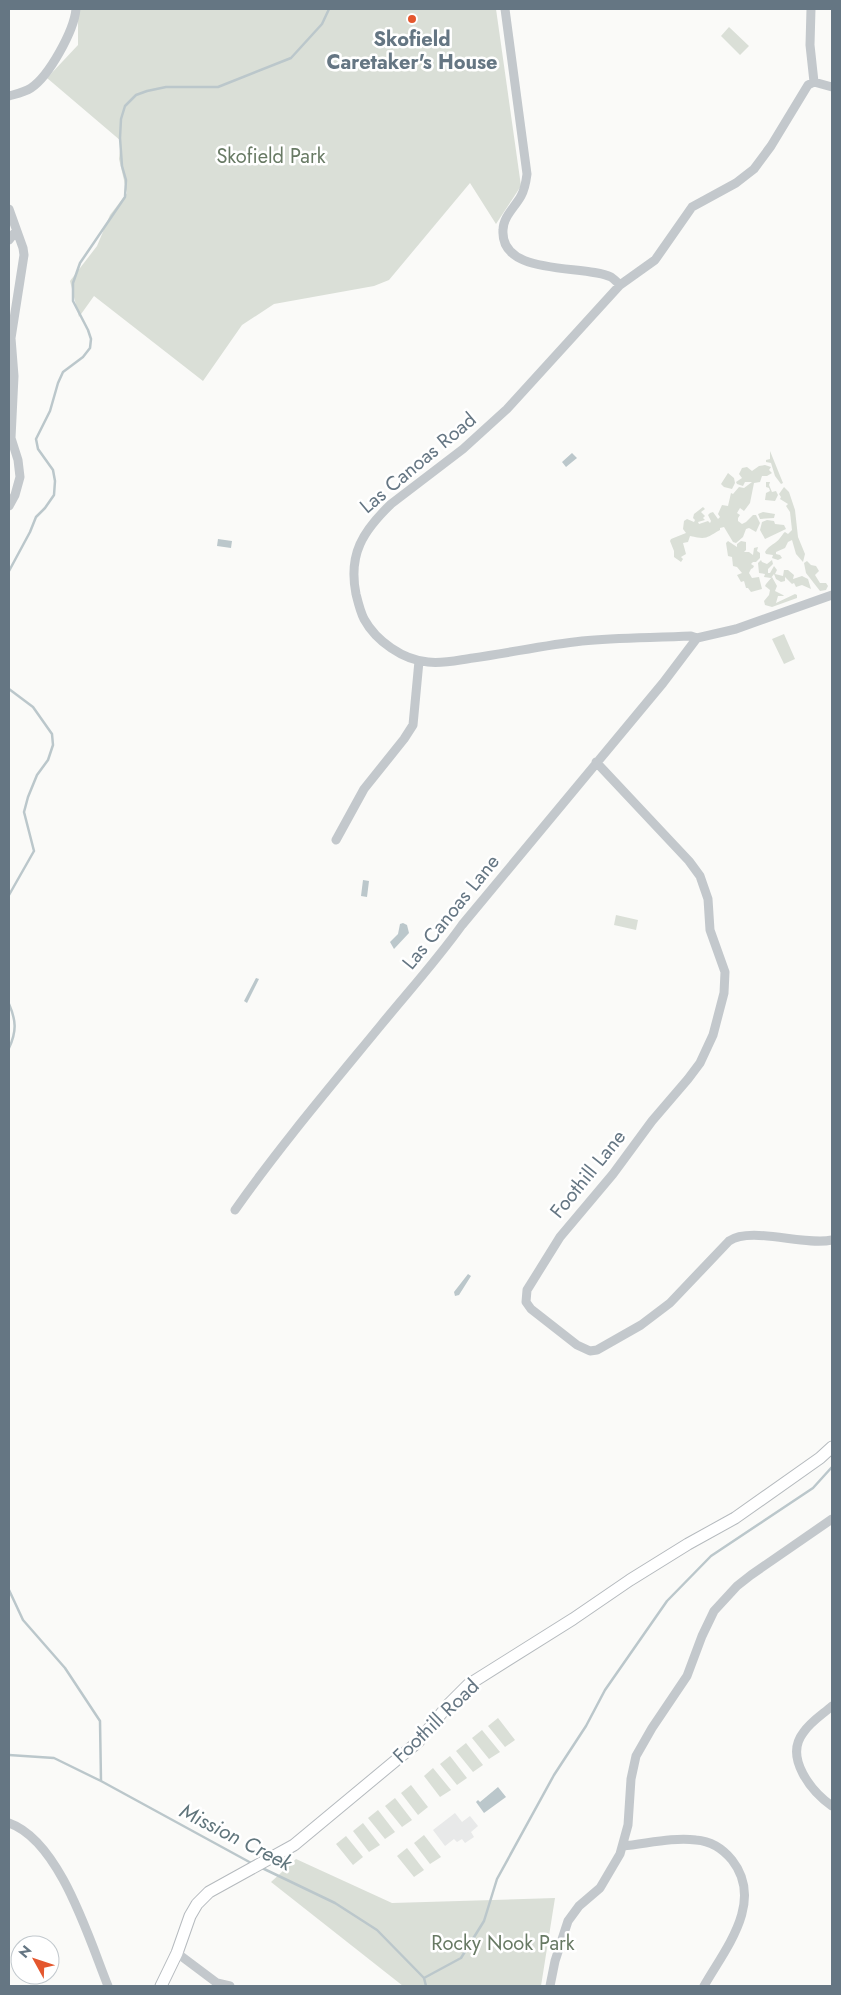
<svg xmlns="http://www.w3.org/2000/svg" width="841" height="1995" font-family="Jost,sans-serif">
<style>
.built{fill:#e8e9e9}
.green{fill:#dadfd7}
.water{fill:#bbc7cb}
.lines{fill:none;stroke-linecap:round;stroke-linejoin:round}
.stream{stroke:#bbc7cb;stroke-width:2.5}
.major-casing{stroke:#b5babe;stroke-width:13}
.minor{stroke:#c3c8cc;stroke-width:9}
.major{stroke:#fff;stroke-width:11}
.poi-dot{fill:#e4572e;stroke:#fff;stroke-width:2}
.labels{text-anchor:middle;dominant-baseline:central;stroke-width:5;stroke-linejoin:round;paint-order:stroke}
.poi-label{font-size:20px;font-weight:bold;fill:#657683;stroke:#fff}
.park-label{font-size:20px;fill:#687a64;stroke:#fff}
.street-label{font-size:20px;fill:#657683;stroke:#fff}
.water-label{font-size:21px;font-style:italic;fill:#60757c;stroke:#fff}
</style>
<rect width="100%" height="100%" fill="#fafaf8"/>
<path class="built" d="M455 1813 462 1822 470 1816 478 1826 471 1832 474 1837 465 1843 462 1839 457 1842 454 1839 445 1846 433 1830Z"/>
<path class="green" d="M78 9H496L521 186 496 224 470 183 389 280 374 286 274 304 242 325 203 381 94 296 79 317 70 281 97 246 110 215 127 193 119 159 121 141 47 78 78 45Z
M729 27 749 46 740 55 721 36Z
M770 451 783 483 781 484 775 476 771 463 766 462V460L770 459Z
M765 465 771 467 769 470 772 473 767 476H762L760 482 754 483 750 503 744 511 740 508 737 513 740 515 738 518V521L742 524 746 522 753 515H756L760 523 756 532 749 528 746 529 743 537 736 543 733 542 724 527 720 528V530C706 538 707 540 690 536L688 542 683 543 686 554 681 557 683 559 681 562 674 557V551L670 541 671 539 686 533 683 529 684 521 687 519 694 522 695 520 693 518 694 514 703 507 705 509 701 512 705 516 703 518 705 520 698 522 699 524 708 521 710 523 711 521 708 515 710 513 713 512 718 519 720 517 718 514 722 505 728 506 731 493 733 494 739 487 744 488 752 482H745L743 486 737 484 736 482 742 478 739 474 742 468 747 467 752 471 759 466Z
M728 473 734 478 735 483 732 489 724 487 721 484Z
M766 482H770L769 485 772 492 776 491 778 495 775 501 765 500 766 493 770 491 769 488 766 487Z
M784 487 789 492 795 510 798 537 805 554 803 562 796 554 792 540 788 542 785 548 776 552V554L780 555 782 558 778 560 772 558 773 555 766 554 765 552C770 544 776 544 780 538 782 536 783 533 785 532L788 534 792 530 790 512 786 506 788 504 780 499 781 497 779 494Z
M763 512 775 514 774 518 760 519 758 514Z
M767 520 774 521 775 524 784 525 786 529 765 539 760 530 762 522Z
M728 541 737 547V544L741 541 746 542V550L744 552H749L753 555 754 548 758 547 757 551 760 553V558L756 562H753L751 564 754 566 753 568 751 569 749 573 752 578 759 577 762 589 751 592 748 588H746L744 581 741 582 737 575 742 573 737 567 733 566 732 557 728 556 726 543Z
M761 560 762 562 767 564 772 560 773 564 768 569V573H770L774 566 777 570 775 574 783 576 784 570H788L794 575 793 579 802 576 808 579 811 589 802 585 796 587 794 583 792 584 785 577V581L781 582 776 579 774 574 771 578 764 577 765 574 759 573 758 563Z
M807 561 811 565 816 566 819 571 815 575 820 583H826L828 586 826 590 820 591 806 573 804 563Z
M772 577 777 586 775 591 783 595 784 596H778L776 603 795 594 797 595V598L772 607 765 605 764 601 769 595 770 590 765 586 766 584Z
M784 634 795 659 784 664 772 639Z
M616 915 638 920 636 930 614 925Z
M498 1718 515 1740 505 1747 488 1726Z
M482 1730 500 1752 489 1759 472 1738Z
M466 1743 483 1765 473 1772 456 1751Z
M450 1756 467 1778 457 1785 440 1764Z
M433 1768 451 1790 440 1797 424 1776Z
M411 1785 428 1807 418 1815 401 1793Z
M395 1798 412 1820 402 1827 385 1806Z
M378 1810 395 1832 385 1839 368 1818Z
M363 1823 380 1845 369 1852 353 1831Z
M424 1835 441 1857 430 1864 414 1843Z
M346 1836 363 1857 353 1865 336 1844Z
M407 1848 424 1870 414 1877 397 1856Z
M296 1859 392 1903 555 1898 541 1986H403L271 1882Z"/>
<path class="water" d="M572 453 577 458 566 467 562 462Z
M218 539 232 541 231 548 217 546Z
M363 880 369 881 367 897 361 896Z
M403 923 407 925 409 933 394 949 390 942 398 934 400 924Z
M256 978 259 979 247 1003 244 1001Z
M468 1274 471 1276 459 1295 455 1296 454 1292Z
M498 1787 506 1797 484 1813 476 1802 478 1800 480 1802Z"/>
<g class="lines">
<path class="stream" d="M9 571 30 532 36 517 45 508 54 495 55 481 53 470 38 449 36 439 50 411 58 383 63 372 83 357 90 348 91 339 88 330 73 301V283L80 263 125 197 126 180 122 166 120 138 121 119 125 106 136 95 147 91 166 87H218L291 58 322 24 329 9
M9 689 33 707 52 734 53 745 48 760 37 775 28 797 24 812 34 851 9 895
M9 1004C16 1020 17 1031 9 1048
M9 1590 23 1620 65 1668 100 1721 101 1781
M9 1755 54 1758 101 1781 253 1864
M260 1867 335 1903 377 1930 424 1978 426 1986
M424 1978 461 1958 484 1921 497 1879 554 1775 586 1726 605 1690 667 1601 711 1556 813 1488 832 1467"/>
<g class="major-casing">
<path id="major" d="M161 1986 177 1953 190 1916 197 1904 209 1892 294 1845 418 1742 449 1704 468 1685 573 1619 630 1580 688 1544 735 1518 820 1458 832 1447"/>
</g>
<path class="minor" d="M505 9 527 174C526 182 525 189 521 196 515 207 503 217 503 230 500 277 585 264 611 277 614 279 617 282 620 285
M811 9 810 45 814 82
M832 87 814 82 808 85 771 146 754 169 736 183 692 207 655 260 620 285 507 409 463 449 391 504C363 531 348 554 356 594 358 602 360 611 364 619 376 641 403 660 428 662 443 664 458 660 473 658 509 653 545 645 582 641 618 637 655 638 691 636L697 638 736 629 832 595
M9 96C16 94 25 92 31 88 49 76 74 31 76 9
M9 209 23 248 24 255 11 338 14 376 11 438 18 460 20 477 15 495 9 506
M9 240 16 231
M596 762 689 861 700 876 708 899 710 930 725 972 724 993 713 1035 700 1063 688 1079 652 1121 613 1174 560 1237 527 1290 526 1302 531 1309 577 1345 590 1351 597 1350 641 1325 670 1303 729 1241C751 1226 803 1246 832 1240
M336 840 364 789 404 739 413 725 419 661
M235 1210C280 1146 331 1086 381 1025 408 992 437 960 462 925L663 683 697 638
M832 1706C823 1714 810 1722 803 1733 784 1758 812 1792 832 1806
M9 1823C60 1841 89 1939 108 1986
M623 1846C646 1844 672 1837 696 1840 710 1841 723 1849 732 1860 765 1902 725 1949 704 1986
M177 1953 217 1983 230 1986
M550 1986 555 1961 568 1921 579 1906 600 1888 620 1854 628 1825 631 1779 636 1756 652 1728 687 1676 702 1636 714 1611 737 1586 751 1575 832 1519"/>
<use href="#major" class="major"/>
</g>
<circle class="poi-dot" cx="412" cy="19" r="5"/>
<g class="labels">
<g class="poi-label">
<text x="412" y="39">Skofield<tspan x="412" dy="23">Caretaker's House</tspan></text>
</g>
<g class="park-label">
<text x="271" y="156">Skofield Park</text>
<text x="503" y="1943">Rocky Nook Park</text>
</g>
<g class="street-label">
<text transform="translate(418 463) rotate(-40)">Las Canoas Road</text>
<text transform="translate(451 912) rotate(-51)">Las Canoas Lane</text>
<text transform="translate(588 1174) rotate(-51)">Foothill Lane</text>
<text transform="translate(436 1721) rotate(-44)">Foothill Road</text>
</g>
<g class="water-label">
<text transform="translate(236 1837) rotate(27)">Mission Creek</text>
</g>
</g>
<rect width="841" height="1995" fill="none" stroke="#657683" stroke-width="20"/>
<g transform="translate(35 1960) rotate(310)"><circle r="24" fill="#ffffff" stroke="#c1c8cd"/>
<path d="M0-4L9 19L0 12L-9 19Z" fill="#e4572e"/>
<text y="-8" font-size="14" font-weight="bold" text-anchor="middle" fill="#657683">N</text>
</g>
</svg>
